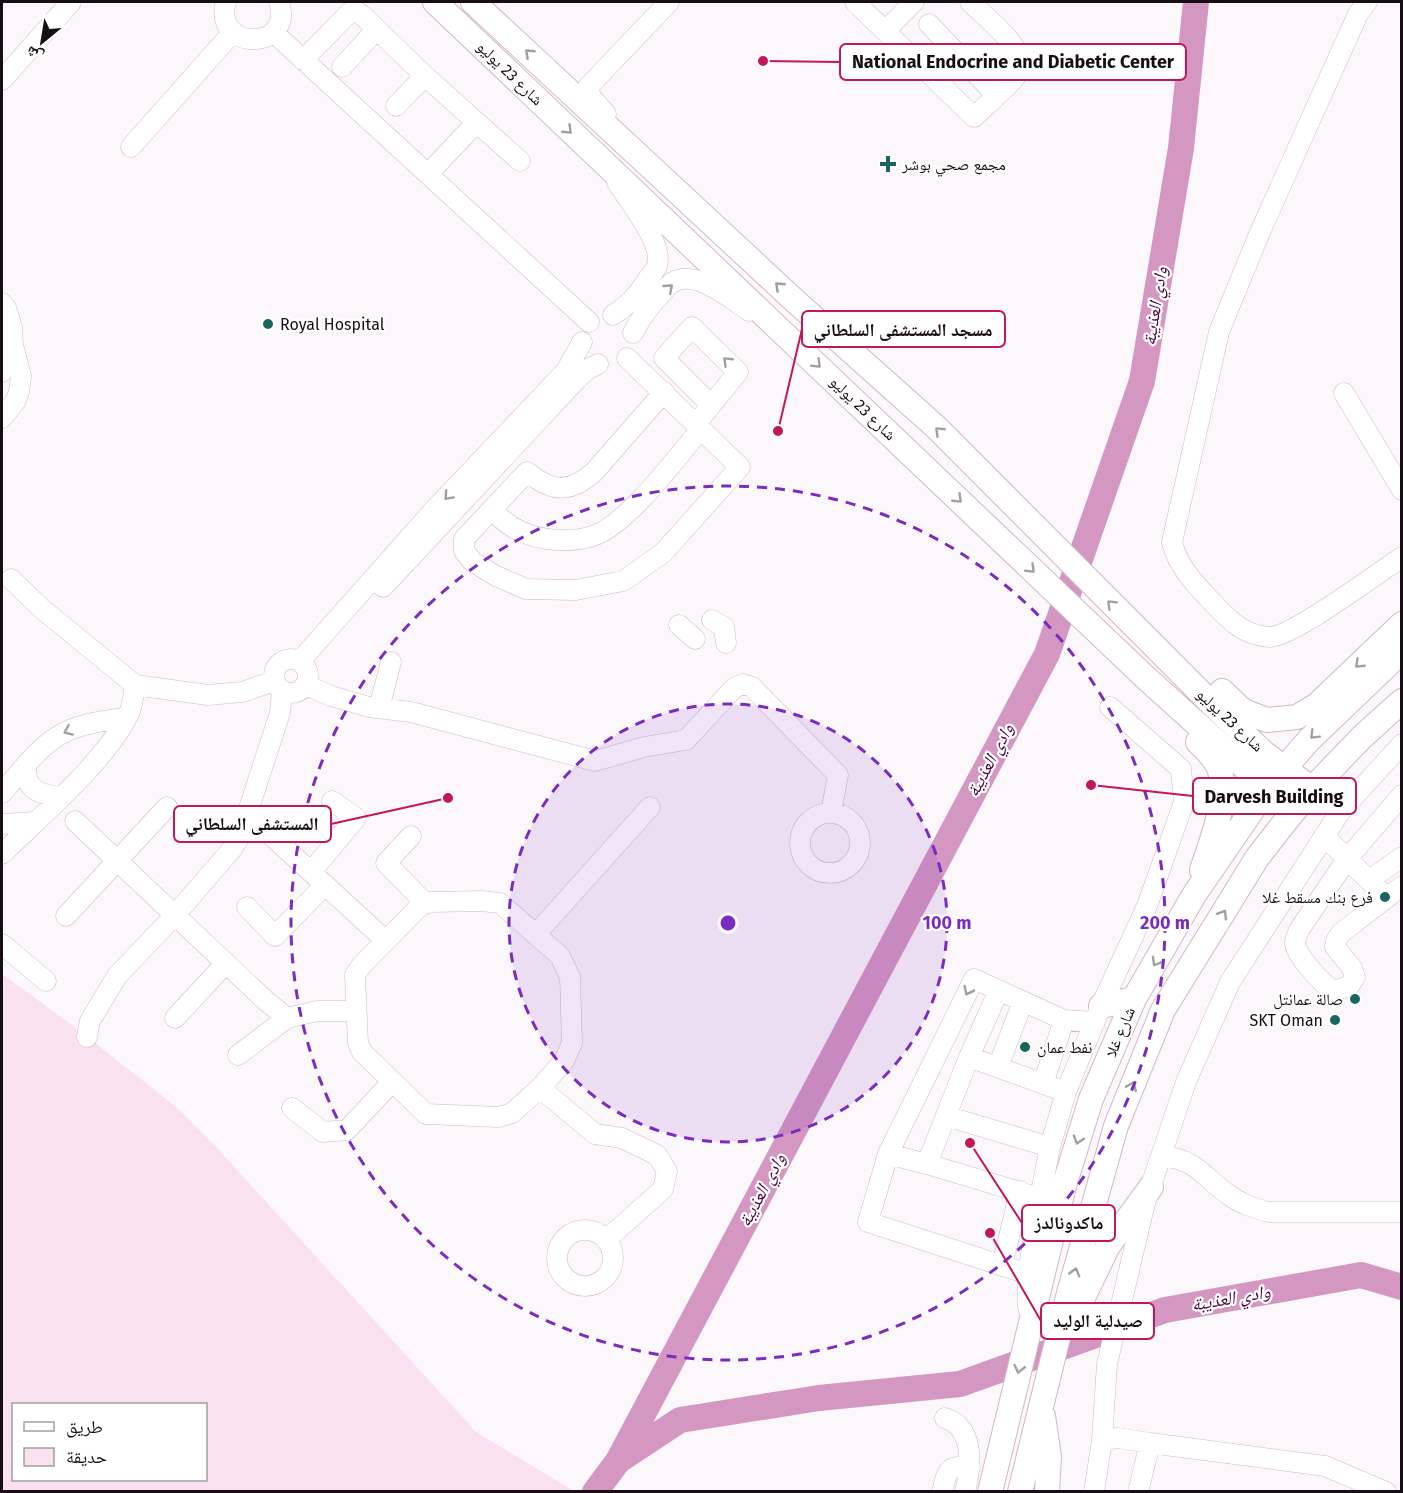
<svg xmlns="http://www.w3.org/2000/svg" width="1403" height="1493" font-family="'Fira Sans','Noto Naskh Arabic',sans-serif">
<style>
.green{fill:#f9e1f0;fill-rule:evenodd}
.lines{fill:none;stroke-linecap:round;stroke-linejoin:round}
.river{stroke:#d397c1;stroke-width:26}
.minor-casing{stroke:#d2b7c9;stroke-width:21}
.major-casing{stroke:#d2b7c9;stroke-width:26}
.minor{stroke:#fff;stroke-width:20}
.major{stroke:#fff;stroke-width:24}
.oneway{stroke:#a29fa1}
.ring{fill:none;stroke:#7b2cbf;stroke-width:3;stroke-dasharray:10 8}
.poi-dot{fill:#196661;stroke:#fff;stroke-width:2}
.labels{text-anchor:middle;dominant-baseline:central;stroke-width:4.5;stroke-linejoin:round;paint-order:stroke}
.street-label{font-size:16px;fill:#170e14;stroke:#fff}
.poi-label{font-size:16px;fill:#170e14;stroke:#fff;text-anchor:start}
.water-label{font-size:18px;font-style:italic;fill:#4b033d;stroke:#fff}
.centre{fill:#7b2cbf;stroke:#fff;stroke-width:3}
.ring-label{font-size:18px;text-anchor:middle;font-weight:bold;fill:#7b2cbf;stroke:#fff;stroke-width:4.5;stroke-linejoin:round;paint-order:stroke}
.leader{fill:none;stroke:#c2185b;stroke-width:2}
.callout-dot{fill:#c2185b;stroke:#fff;stroke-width:2}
.callout{fill:#fff;stroke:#c2185b;stroke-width:2}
.callout-label{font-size:18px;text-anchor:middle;font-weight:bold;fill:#170e14}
</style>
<rect width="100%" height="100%" fill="#fcf7fa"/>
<path class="green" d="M2 974 76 1028 175 1106 218 1149 476 1432 574 1491H2ZM14 1404H206V1480H14Z"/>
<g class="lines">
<path class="river" d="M618 1461 1047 654 1142 381 1181 148 1196 2
M595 1492 618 1461 680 1420 819 1398 960 1384 1165 1310 1361 1275 1402 1287"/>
<g class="minor-casing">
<path id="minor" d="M226 2C212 51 295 52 279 2
M855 2 974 117C983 108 1016 80 1020 70 1028 49 984 16 970 2
M1367 2 1358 14 1260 232 1219 332 1172 542C1178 567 1195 584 1212 602 1229 620 1243 635 1269 637 1291 638 1378 573 1402 557
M929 24 996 95
M885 31 914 2
M273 32 589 322
M303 60 350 12 356 11 362 15 425 76 520 161
M342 67 376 30
M2 80 71 2
M396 106 425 76
M606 114 591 97 588 87 669 2
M131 147 233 32
M428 174 476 123
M2 303 6 308 12 327 13 345 21 376 19 392 15 402 2 418
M613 315C626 307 638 295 646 282 649 277 655 271 657 266 664 243 629 202 617 182
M633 333C640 319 649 307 660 295 664 291 668 285 673 282 696 269 731 299 749 311
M627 358 740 467 663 553 623 581 576 590 526 589 496 576 473 562 464 551V539L527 472C552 492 569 494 594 472L664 392
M2 372 13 345
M1344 393 1402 490
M696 424 738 372 692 327 664 358 711 405
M492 509C506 526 526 536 547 539 563 541 578 541 593 536 627 525 676 458 701 429
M383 587 577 379 588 369 598 364
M712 620 724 627 726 643
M679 625 695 639
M274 676a17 17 0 1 1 34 0a17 17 0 1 1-34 0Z
M300 661 434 510 566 371 582 342
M135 685 208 695 242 692 274 681
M306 685 331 696 369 707 411 712 595 761 644 747 686 740 734 688 743 684 752 687 838 775 831 813
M379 708 391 662
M2 793 26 765
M1402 795 1347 859 1299 930C1298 933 1295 939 1295 943 1295 955 1323 984 1333 991L1349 986 1355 977 1352 968 1335 947 1337 939 1341 933 1402 886
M60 797C38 794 25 790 26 765 57 728 79 724 125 718
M800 843a30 30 0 1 1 60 0a30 30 0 1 1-60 0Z
M75 821 266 1001 287 1018
M2 824 35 822
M262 827 386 941
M411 836 386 863 426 904
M1324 836 1386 897
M2 854C39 818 114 754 131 708 133 701 134 692 135 685L41 608 11 579
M311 872 356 818 332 801
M1369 880 1402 857
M481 901 500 903 560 956 570 977 572 1043 564 1061 540 1088 512 1113 499 1117 426 1114 362 1052 358 1043 355 975 361 966 420 906 431 902Z
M247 907 275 936 325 885
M66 916 167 807
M536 934 650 807
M2 944 46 981
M999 990 969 1057 1066 1092
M175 1018 226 963
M87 1037 90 1021 117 976 175 915 232 849 240 836 280 713 282 691
M238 1055 287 1018 317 1011H356
M998 1067 1023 1001
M1043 1084 1064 1020
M540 1088 595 1134 622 1138 657 1155 667 1171 663 1189 606 1240
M292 1108 323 1132 347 1130 392 1082
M946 1116 1050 1147
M888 1154 974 979 1064 1020 1095 1022
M1161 1156C1197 1159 1203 1177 1229 1195 1241 1204 1254 1208 1268 1212H1402
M927 1164 969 1057
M557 1258a28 28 0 1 1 56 0a28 28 0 1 1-56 0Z
M1002 1266 1020 1191
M1028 1274 868 1222 888 1154 927 1164 1040 1198
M1028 1308V1274L1040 1198 1050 1147 1066 1092 1101 1006 1147 906 1184 802 1181 769 1110 707
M945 1418C975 1428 971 1466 965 1492
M1102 1440 1118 1438 1150 1443 1138 1492
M1150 1443 1325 1466 1386 1492
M942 1492C947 1472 947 1464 970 1467
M1094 1492 1102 1440 1107 1364 1145 1203 1186 1082 1230 982 1340 812 1402 744"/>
</g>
<g class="major-casing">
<path id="major" d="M435 2 1146 678 1250 772 1296 808
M473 2 795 301 937 428 1216 708 1264 753 1312 789
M1222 691 1243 711 1267 720 1297 717 1317 705 1402 624
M1198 742C1205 749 1212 755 1217 764 1232 792 1211 842 1202 870
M1101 1006 1134 999
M1074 1316 1108 1246 1151 1187
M1043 1416 1049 1457 1047 1492
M990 1492 1064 1186 1091 1099 1134 999 1194 895 1268 787 1309 740 1402 651
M1020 1492 1069 1293 1116 1126 1163 1010 1257 858 1281 827 1312 789 1362 737 1402 701"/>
</g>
<use href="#minor" class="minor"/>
<use href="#major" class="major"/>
</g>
<defs><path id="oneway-chevron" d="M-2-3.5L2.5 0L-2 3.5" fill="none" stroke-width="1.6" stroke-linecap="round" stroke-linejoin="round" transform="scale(1.5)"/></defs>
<g class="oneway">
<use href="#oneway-chevron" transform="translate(529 53) rotate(-137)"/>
<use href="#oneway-chevron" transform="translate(568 130) rotate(44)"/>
<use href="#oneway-chevron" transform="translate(779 286) rotate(-137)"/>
<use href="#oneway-chevron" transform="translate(669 288) rotate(-41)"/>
<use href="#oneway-chevron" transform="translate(727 361) rotate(-136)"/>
<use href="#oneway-chevron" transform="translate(817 364) rotate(44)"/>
<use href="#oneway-chevron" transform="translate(939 431) rotate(-136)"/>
<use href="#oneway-chevron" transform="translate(448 496) rotate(133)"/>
<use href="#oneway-chevron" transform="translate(958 499) rotate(44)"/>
<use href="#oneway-chevron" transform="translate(1031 569) rotate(44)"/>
<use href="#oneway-chevron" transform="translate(1111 604) rotate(-135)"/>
<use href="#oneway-chevron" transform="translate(1359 664) rotate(136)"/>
<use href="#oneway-chevron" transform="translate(68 731) rotate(156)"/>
<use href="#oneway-chevron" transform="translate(1314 735) rotate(135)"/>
<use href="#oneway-chevron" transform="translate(1223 914) rotate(-58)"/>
<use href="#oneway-chevron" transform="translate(1156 962) rotate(120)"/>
<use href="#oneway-chevron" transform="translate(968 991) rotate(116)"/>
<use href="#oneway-chevron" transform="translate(1132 1086) rotate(-68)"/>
<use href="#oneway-chevron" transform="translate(1078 1140) rotate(107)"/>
<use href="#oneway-chevron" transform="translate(1075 1272) rotate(-74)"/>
<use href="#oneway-chevron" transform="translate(1019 1369) rotate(103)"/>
</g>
<circle cx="728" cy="923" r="219" fill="#7b2cbf" fill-opacity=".12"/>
<g class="ring">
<circle cx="728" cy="923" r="219"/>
<circle cx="728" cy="923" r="437"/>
</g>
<g class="poi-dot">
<path d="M885 155h6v6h6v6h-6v6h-6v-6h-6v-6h6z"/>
<circle cx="268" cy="324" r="6"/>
<circle cx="1385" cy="897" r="6"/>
<circle cx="1355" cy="999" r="6"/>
<circle cx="1335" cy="1020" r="6"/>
<circle cx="1025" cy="1047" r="6"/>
</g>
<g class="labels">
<g class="street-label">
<text transform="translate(510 73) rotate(44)">شارع 23 يوليو</text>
<text transform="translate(863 408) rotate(44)">شارع 23 يوليو</text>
<text transform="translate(1230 720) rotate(43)">شارع 23 يوليو</text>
<text transform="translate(1120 1032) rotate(-67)">شارع غلا</text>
</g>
<g class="poi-label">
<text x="902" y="164">مجمع صحي بوشر</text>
<text x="280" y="324">Royal Hospital</text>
<text x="1373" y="897" text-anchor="end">فرع بنك مسقط غلا</text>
<text x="1343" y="999" text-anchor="end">صالة عمانتل</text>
<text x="1323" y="1020" text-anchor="end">SKT Oman</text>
<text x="1037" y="1047">نفط عمان</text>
</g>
<g class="water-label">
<text transform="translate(1155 306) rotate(-81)">وادي العذيبة</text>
<text transform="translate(990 760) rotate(-62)">وادي العذيبة</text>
<text transform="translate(762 1190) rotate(-62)">وادي العذيبة</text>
<text transform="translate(1231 1298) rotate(-10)">وادي العذيبة</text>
</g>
</g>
<circle cx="728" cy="923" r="9" class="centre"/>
<g class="ring-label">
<text x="947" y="929">100 m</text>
<text x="1165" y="929">200 m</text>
</g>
<path class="leader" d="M763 61L840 62M778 431L802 329M1091 785L1193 796M448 798L331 824M970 1143L1022 1223M990 1233L1041 1321"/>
<g class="callout-dot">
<circle cx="763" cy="61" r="6"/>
<circle cx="778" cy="431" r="6"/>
<circle cx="1091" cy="785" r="6"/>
<circle cx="448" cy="798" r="6"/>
<circle cx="970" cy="1143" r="6"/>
<circle cx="990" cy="1233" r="6"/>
</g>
<g class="callout">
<rect x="840" y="44" width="346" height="36" rx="6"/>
<rect x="802" y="311" width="203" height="36" rx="6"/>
<rect x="1193" y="778" width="163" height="36" rx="6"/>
<rect x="174" y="806" width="157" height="36" rx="6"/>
<rect x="1022" y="1205" width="93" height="36" rx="6"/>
<rect x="1041" y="1303" width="113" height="36" rx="6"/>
</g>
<g class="callout-label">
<text x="1013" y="68">National Endocrine and Diabetic Center</text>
<text x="903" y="336">مسجد المستشفى السلطاني</text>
<text x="1274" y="803">Darvesh Building</text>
<text x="252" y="830">المستشفى السلطاني</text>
<text x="1069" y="1229">ماكدونالدز</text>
<text x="1098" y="1327">صيدلية الوليد</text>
</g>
<rect width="1403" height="1493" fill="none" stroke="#170e14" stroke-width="6"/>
<rect x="12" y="1403" width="195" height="78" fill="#ffffff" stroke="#a29fa1" stroke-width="1.5"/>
<rect x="24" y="1422" width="30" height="9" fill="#ffffff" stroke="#a29fa1" stroke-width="1.5"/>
<text x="66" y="1433" font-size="18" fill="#170e14">طريق</text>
<rect x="24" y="1448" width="30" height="18" fill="#f9e1f0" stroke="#a29fa1" stroke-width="1.5"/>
<text x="66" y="1463" font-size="18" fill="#170e14">حديقة</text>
<g transform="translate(42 42) rotate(210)" stroke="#ffffff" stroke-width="4.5" paint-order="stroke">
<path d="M0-4.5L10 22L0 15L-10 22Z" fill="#170e14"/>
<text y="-9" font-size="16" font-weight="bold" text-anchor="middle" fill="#170e14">ش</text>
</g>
</svg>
